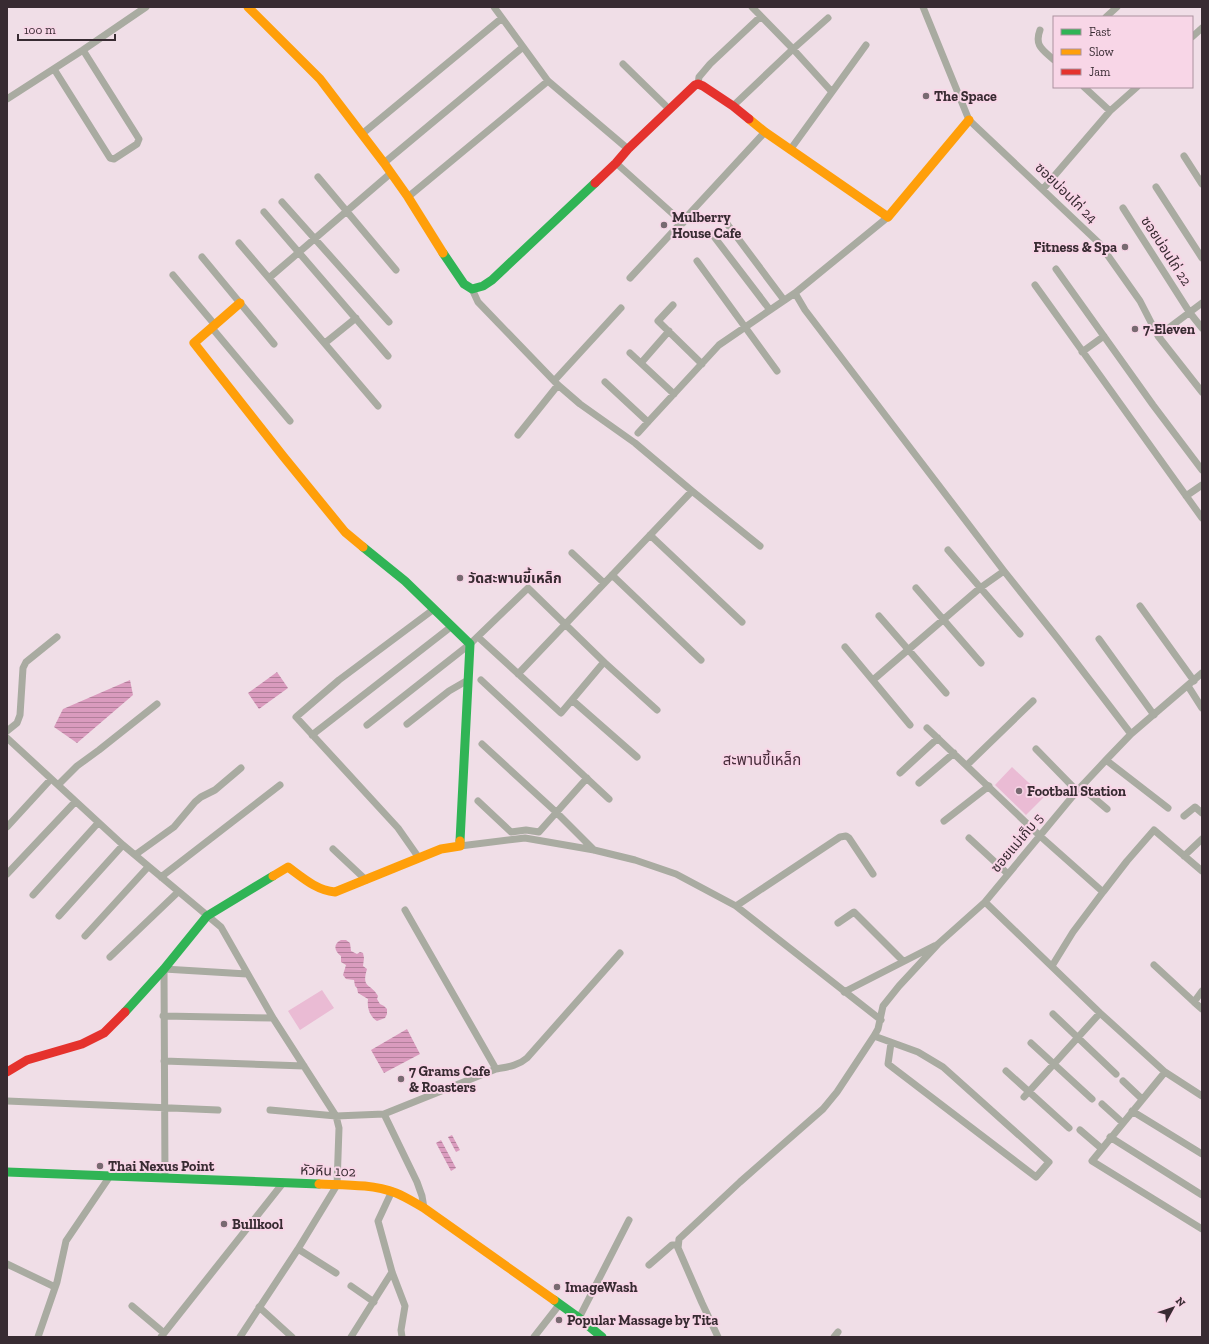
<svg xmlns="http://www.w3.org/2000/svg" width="1209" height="1344" font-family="'Zilla Slab','Noto Sans Thai',serif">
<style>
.garden{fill:#eabbd4}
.water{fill:url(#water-rules)}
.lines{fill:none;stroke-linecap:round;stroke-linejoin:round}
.street{stroke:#a9aba1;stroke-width:7}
.fast{stroke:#30b455;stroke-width:9}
.slow{stroke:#ff9f0a;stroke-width:9}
.jam{stroke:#e5322d;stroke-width:9}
.poi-dot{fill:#786a71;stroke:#f8d6e7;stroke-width:1.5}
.labels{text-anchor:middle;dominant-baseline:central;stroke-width:4;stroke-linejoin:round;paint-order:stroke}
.poi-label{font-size:14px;font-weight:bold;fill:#382b32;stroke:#f8d6e7;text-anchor:start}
.street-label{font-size:14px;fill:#382b32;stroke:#f8d6e7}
.neighbourhood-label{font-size:15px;fill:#462c3a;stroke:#f8d6e7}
</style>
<defs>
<pattern id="water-rules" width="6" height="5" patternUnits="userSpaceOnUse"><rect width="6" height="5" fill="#da9bbe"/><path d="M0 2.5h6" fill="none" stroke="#b27f9b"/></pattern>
</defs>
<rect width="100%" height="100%" fill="#f0dee7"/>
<path class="garden" d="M1012 767 1044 797 1026 815 995 785Z
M322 990 334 1008 300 1030 288 1011Z"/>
<path class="water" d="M277 672 288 688 259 709 248 693Z
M130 680 133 695 77 743 54 727 63 709Z
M341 940H346L350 943 351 951 357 954 360 952 363 953 364 958 363 966 367 969C361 989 371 983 378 996L377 999 380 1004 384 1006 387 1009V1014L385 1018 377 1021C369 1016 367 1007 368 999L358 993 357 988 355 986 354 980 346 979 343 975 346 965 341 962V956C334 951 333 944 341 940Z
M407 1029 420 1054 384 1073 371 1050Z
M452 1135 460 1150 456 1152 448 1137Z
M441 1140 456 1168 451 1171 436 1143Z"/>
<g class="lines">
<path class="street" d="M494 7 548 81 628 149
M752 7 793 49 828 18
M923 7 969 120 1099 243 1140 301 1158 336 1202 392
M1106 17 1117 7
M1040 30C1034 46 1043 50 1054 60
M1192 37 1202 28
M623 64 669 109
M54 69 110 158 114 159 137 144 139 139 83 50
M698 84 699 77 710 64 760 17
M1084 87 1110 111
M832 92 866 45
M7 99 83 50 146 7
M733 106 793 49 832 92 790 150
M362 134 502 18
M1184 156 1202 184
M384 163 523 47
M616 163 683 223
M318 177 396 270
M1156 187 1202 258
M1043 189 1110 111 1137 87
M408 197 548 81
M282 202 389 322
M1123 208 1190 313 1202 328
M264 212 388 356
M725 221 784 300
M712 234 770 310
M239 243 378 406
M202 257 274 344
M697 261 777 371
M1056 269 1153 405 1202 470
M173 275 215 325
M269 278 391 173
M630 278 765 132
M1035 285 1202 518
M472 289 478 302 558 385 580 404 635 443 692 491 760 546
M795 293 805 310 1004 571 1059 640 1131 734
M673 305 658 321 702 364
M212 328 290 421
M1158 336 1202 303
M325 343 356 318
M1082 352 1104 336
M630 353 674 394
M641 363 669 331
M554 381 621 308
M605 382 648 422 719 345 795 293 888 217
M638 433 648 422
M518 435 558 385
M1186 496 1202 485
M650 535 742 622
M948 550 1020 634
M572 553 604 583
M612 575 701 660
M916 588 981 663
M1140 606 1194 681
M879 616 946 693
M478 637 561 713 604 662
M1099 639 1154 715
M845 647 910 725
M518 674 692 491
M481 680 609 799
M873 680 980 588 1004 571
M1188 686 1202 708
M572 700 637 757
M407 724 449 691 468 680
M367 725 470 644 528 588 604 662 657 710
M927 728 1040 836 1103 892 1127 861 1154 830 1202 871
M7 731 17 723 20 715 23 668 26 662 57 637
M312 735 452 626
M7 738 123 845 221 927 273 1018 336 1116 339 1128 337 1185 298 1249 240 1337
M482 744 556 812 594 850
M1036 749 1077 791
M1106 760 1168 808
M967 765 1033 701
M900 773 938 738
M919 783 954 753
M58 785 77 766 99 750 157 704
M1081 787 1107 809
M478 801 511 832 526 830 539 832 587 778
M1184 816 1195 807 1202 813
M944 821 989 786
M7 827 51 779
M969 838 1008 874
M460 846 525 838 594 850 635 860 676 874 736 906 881 1020
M333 849 366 880
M135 855 174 827 195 802 201 797 215 790 241 768
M1184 856 1202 839
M419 858 398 828 296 717 339 680 434 609
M7 874 75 802
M161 877 280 785
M33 895 98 823
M985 902 1100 1013 1165 1072 1202 1096
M736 906 840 837 846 836 849 838 873 874
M59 916 123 845
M838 923 854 912 903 961
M85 936 148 867
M110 957 178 892
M1154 965 1194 1002
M1052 966 1073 932 1103 892
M1202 991 1194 1002 1202 1009
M844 992 934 946
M1053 1014 1116 1074
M163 1016 273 1018
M874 1036 918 1052 943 1067 1049 1162 1036 1177 888 1064 891 1043
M1031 1043 1092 1099
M164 1061 304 1066
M496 1069C507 1067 518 1066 527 1058L620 953
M1006 1071 1069 1128
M1165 1072 1092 1161 1202 1229
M1123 1081 1142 1099
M1024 1097 1100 1013
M7 1101 218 1110
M1102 1104 1123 1123
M270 1110 336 1116 384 1114 496 1069 405 910
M1132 1111 1202 1154
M384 1114 417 1182 422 1196 424 1208
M1080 1130 1101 1148
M1110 1137 1202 1195
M165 1178 164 969 247 974
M392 1191 378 1221 392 1272 405 1306 401 1330 402 1337
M298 1249 336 1273
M7 1264 55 1287
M649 1265 672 1245H678
M351 1286 374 1302
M132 1306 164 1333
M259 1307 292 1337
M579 1318 629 1220
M38 1337 57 1282 66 1241 110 1176
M161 1337 283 1183
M351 1337 392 1272
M534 1337 559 1305
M718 1337 702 1303 678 1248 679 1239 740 1182 823 1109 837 1092 874 1036 878 1029 883 1006 899 986 938 944 985 902 1077 791 1106 760 1131 734 1202 673
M834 1337 838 1332"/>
<path class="fast" d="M443 253 464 284 472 289 483 286 492 280 595 183
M363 547 405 581 470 644 460 841
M125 1012 164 969 207 916 273 876
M7 1172 319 1184
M554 1300 579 1318 602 1337"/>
<path class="slow" d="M248 7 320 79 384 163 408 197 443 253
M749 119 765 132 888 217 969 120
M240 303 194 343 283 456 345 532 363 547
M273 876 288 867C303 878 316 890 335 892L441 849 460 846V841
M319 1184C345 1185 372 1184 396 1193 406 1197 415 1203 424 1208L554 1300"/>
<path class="jam" d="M595 183 616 163 628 149 695 85 698 84 703 86 733 106 749 119
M7 1072 27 1060 82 1044 104 1033 125 1012"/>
</g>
<g class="poi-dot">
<circle cx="926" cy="96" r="4"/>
<circle cx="664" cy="225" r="4"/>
<circle cx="1125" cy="247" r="4"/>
<circle cx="1135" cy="329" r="4"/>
<circle cx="460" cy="578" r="4"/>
<circle cx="1019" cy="791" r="4"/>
<circle cx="401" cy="1079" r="4"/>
<circle cx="100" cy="1166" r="4"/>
<circle cx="224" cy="1224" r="4"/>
<circle cx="557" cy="1287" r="4"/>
<circle cx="559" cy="1320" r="4"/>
</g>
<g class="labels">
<g class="poi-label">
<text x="934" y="96">The Space</text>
<text x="672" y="217">Mulberry<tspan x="672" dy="16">House Cafe</tspan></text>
<text x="1117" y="247" text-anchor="end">Fitness &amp; Spa</text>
<text x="1143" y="329">7-Eleven</text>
<text x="468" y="578">วัดสะพานขี้เหล็ก</text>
<text x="1027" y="791">Football Station</text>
<text x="409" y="1071">7 Grams Cafe<tspan x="409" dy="16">&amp; Roasters</tspan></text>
<text x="108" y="1166">Thai Nexus Point</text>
<text x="232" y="1224">Bullkool</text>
<text x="565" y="1287">ImageWash</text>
<text x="567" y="1320">Popular Massage by Tita</text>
</g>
<g class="street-label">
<text transform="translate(1066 193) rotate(44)">ซอยบ่อนไก่ 24</text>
<text transform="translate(1166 251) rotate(57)">ซอยบ่อนไก่ 22</text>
<text transform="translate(1017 843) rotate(-50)">ซอยแม่เก็บ 5</text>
<text transform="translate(328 1171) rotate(2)">หัวหิน 102</text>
</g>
<g class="neighbourhood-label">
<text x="762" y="760">สะพานขี้เหล็ก</text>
</g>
</g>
<rect width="1209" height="1344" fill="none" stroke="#382b32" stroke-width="16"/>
<rect x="1053" y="16" width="140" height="72" fill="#f8d6e7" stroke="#ab929f"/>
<rect x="1061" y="29" width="20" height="6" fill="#30b455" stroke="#ab929f"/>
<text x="1089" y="36" font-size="12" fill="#382b32">Fast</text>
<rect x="1061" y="49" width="20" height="6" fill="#ff9f0a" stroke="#ab929f"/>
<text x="1089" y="56" font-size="12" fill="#382b32">Slow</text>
<rect x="1061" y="69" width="20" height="6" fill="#e5322d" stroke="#ab929f"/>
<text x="1089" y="76" font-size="12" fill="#382b32">Jam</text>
<g transform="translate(1173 1308) rotate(50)" stroke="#f8d6e7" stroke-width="3" paint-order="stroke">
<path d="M0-3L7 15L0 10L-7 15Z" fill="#382b32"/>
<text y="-6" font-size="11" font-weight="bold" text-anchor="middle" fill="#382b32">N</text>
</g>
<path d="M18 34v6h97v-6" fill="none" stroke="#382b32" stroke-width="2"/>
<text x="24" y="34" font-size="12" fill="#382b32" stroke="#f8d6e7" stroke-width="3" paint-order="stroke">100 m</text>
</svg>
